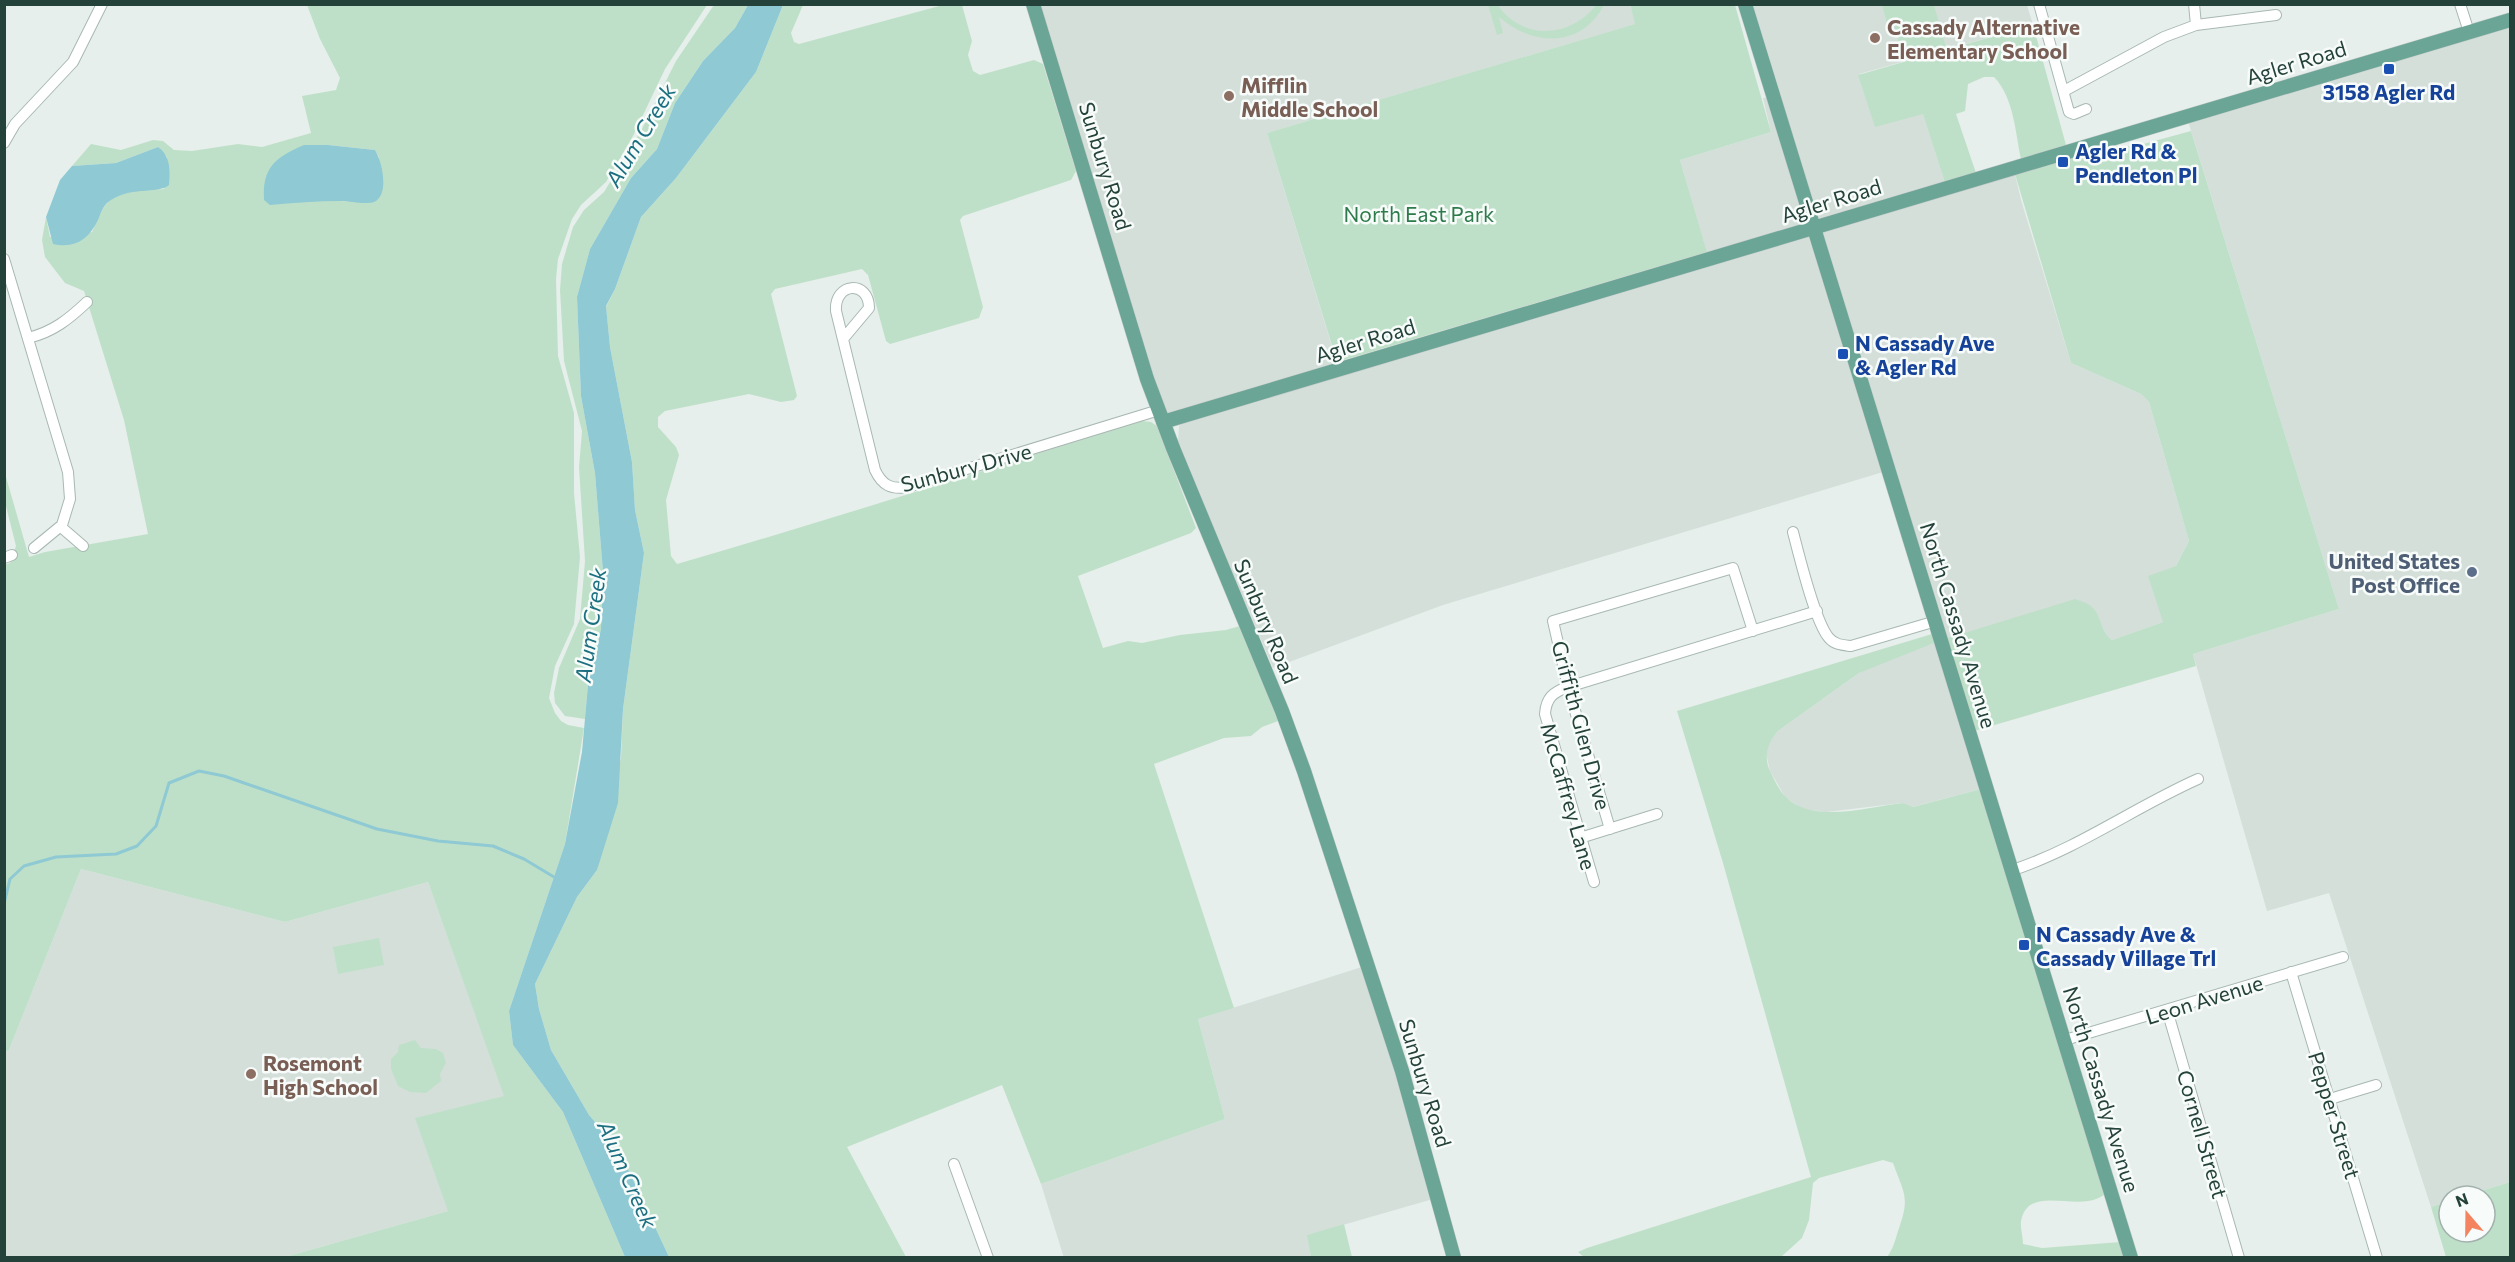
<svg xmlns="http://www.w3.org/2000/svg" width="2515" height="1262" font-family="Commissioner,sans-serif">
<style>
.built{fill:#d4dfda}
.green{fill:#bfe0c8;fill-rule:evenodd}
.water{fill:#8ec9d4}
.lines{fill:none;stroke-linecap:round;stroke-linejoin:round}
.stream{stroke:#8ec9d4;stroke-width:3}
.minor-casing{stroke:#a8b8b2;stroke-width:12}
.major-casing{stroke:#c2cac8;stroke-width:15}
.minor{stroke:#fff;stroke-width:10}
.major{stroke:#6aa596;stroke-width:14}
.education-dot{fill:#8d6e63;stroke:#f7fbf9;stroke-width:2}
.transit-dot{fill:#1a4fb4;stroke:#f7fbf9;stroke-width:2}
.service-dot{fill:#5c6f8a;stroke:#f7fbf9;stroke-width:2}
.labels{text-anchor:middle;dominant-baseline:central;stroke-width:5;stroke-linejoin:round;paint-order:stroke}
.education-label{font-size:21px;font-weight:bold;fill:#785e54;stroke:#f7fbf9;text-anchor:start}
.street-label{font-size:21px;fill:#24423a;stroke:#f7fbf9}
.transit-label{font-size:21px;font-weight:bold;fill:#164399;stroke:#f7fbf9;text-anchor:start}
.park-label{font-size:21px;fill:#2d7a4b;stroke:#f7fbf9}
.service-label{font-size:21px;font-weight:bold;fill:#4e5e75;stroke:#f7fbf9;text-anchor:end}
.water-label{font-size:22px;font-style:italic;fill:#1c6f80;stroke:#f7fbf9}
</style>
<rect width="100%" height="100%" fill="#e6efeb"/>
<path class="built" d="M1038 5H1630L1636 24 1267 133 1340 373 1710 263 1680 160 1771 132 1763 98 1781 96 1753 5H2027L2033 25 1859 74 1923 113 1945 183 2012 162 2021 200 2071 363 2141 394 2149 402 2189 541 2176 566 2163 622 2112 640 2107 637 2096 612 1945 639 1981 789 1912 807 1902 803 1826 812 1802 809 1785 797 1770 771 1766 753 1770 740 1778 731 1859 673 1932 634 1883 472 1443 605 1273 668 1178 443 1179 426 1183 422 1162 418 1094 181Z
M2510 24V1182L2465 1196H2449V1201L2431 1207 2329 893 2267 911 2193 654 2339 609 2188 121Z
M81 869 285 922 428 882 505 1096 448 1211 285 1257 5 1258V1052L9 1050Z
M1368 965 1440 1197 1308 1235 1311 1257 1064 1258 1041 1184 1225 1119 1198 1019Z"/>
<path class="green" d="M1630 4 1735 5 1771 132 1680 160 1707 252 1337 362 1267 133 1635 24Z
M307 5H707L665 69 633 136 606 182 581 205 572 219 558 259 556 279 558 356 574 413V493L580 557 574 624 555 666 549 698 555 713 561 721 568 725 584 728 565 844 509 1011 513 1045 563 1112 625 1257H285L448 1211 415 1118 504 1096 428 882 285 922 81 869 9 1050 5 1052 4 565 10 563 16 546 5 502 4 470 29 557 45 552 148 534 124 420 84 291 65 283 45 257 42 240 46 217 50 237 92 232C96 224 99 213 105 206 118 188 145 190 164 189L167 157 158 147 116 163 72 166 91 144 121 150 153 140 163 141 174 150 192 151 238 144 262 147 311 133 302 96 336 90 340 78 320 39ZM304 145H328L375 150 379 157 372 202 340 201Z
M714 5H748L735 28 703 61 675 103 657 149 631 178 590 249 577 297 581 396 595 473 603 572 601 629 588 685 585 719 565 716 555 703 554 693 559 668 580 619 585 561 579 467 582 431 564 361 560 290 562 264 573 227 584 210 604 192 642 129 676 61Z
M783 5H803L791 33 794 42 799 44 943 5H962L972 41 968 55 973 71 980 75 1034 60 1043 64 1076 171 1071 180 963 216 960 220 983 307 979 318 890 344 886 341 868 275 862 269 775 289 771 294 797 396 794 400 781 402 749 394 665 411 658 417V427L676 447 679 455 666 500 671 556 677 564C833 519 987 469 1142 421L1151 422 1157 426 1196 528 1191 533 1078 576 1103 648 1128 641 1142 643 1180 635 1226 630 1240 626 1261 672 1278 721 1262 727 1251 736 1224 738 1154 764 1234 1008 1198 1019 1225 1119 1041 1184 1002 1085 847 1147 906 1257H669L619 1150 589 1115 551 1050 539 1009 535 984 577 897 597 870 621 758 623 709 644 553 635 510 632 462 610 347 606 307 615 289 641 217 676 178 756 72Z
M1488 5H1498C1522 41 1571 38 1596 5H1604C1581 49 1532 46 1499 17L1503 33 1497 35Z
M1882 5H1934L1946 47 1904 60 1893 22 1887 23Z
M2033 25 2066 145 2021 159C2015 131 2014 98 1994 77H1984L1968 84 1965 111 1956 114 1976 173 1945 183 1923 114 1875 127 1858 75Z
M2191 131 2339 609 2193 654 2196 666 1974 731 1945 639 2075 599C2080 601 2088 603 2092 607 2102 616 2101 633 2112 640L2163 622 2148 576 2176 566 2189 541 2149 402 2141 394 2071 363 2015 174 2110 146H2136Z
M1932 634 1934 643 1859 673 1778 731C1767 743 1763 758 1771 773 1775 781 1780 792 1786 797 1812 824 1869 807 1903 803L1913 807 1981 789 2106 1193C2082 1216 2029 1181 2021 1221 2020 1227 2023 1237 2023 1244L2042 1248 2121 1242 2126 1257H1887C1893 1249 1895 1241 1898 1231 1910 1197 1905 1196 1893 1163L1883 1160 1819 1178 1813 1183 1809 1220 1802 1238 1781 1257 1585 1258 1578 1252 1587 1248 1811 1177 1723 863 1677 711Z
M379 938 384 965 338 974 333 947Z
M415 1040 421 1048 436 1049 443 1053 446 1063 440 1074 441 1081 426 1093 410 1092 398 1086 391 1069V1059L398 1052 399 1045Z
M2510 1182V1257H2446L2431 1207 2449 1201V1232H2485V1196H2465Z
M1344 1224 1352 1257H1311L1307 1235Z"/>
<path class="water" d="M748 5H783L756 72 676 178 641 217 615 289 606 306 610 347 632 462 635 510 644 553 623 709 618 803 597 870 577 897 535 984 539 1009 551 1050 589 1115 619 1150 669 1257H625L563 1112 513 1045 509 1011 565 844 582 752 588 685 601 629 603 572 595 473 581 396 577 297 590 249 631 178 657 149 675 103 703 61 735 28Z
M304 145H328L375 150C382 161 390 195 374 202 365 205 350 201 341 201 317 201 293 203 270 205L264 200C262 167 276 157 304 145Z
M158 147C171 156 170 171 169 185 157 195 129 185 107 203 103 207 100 214 98 220 89 239 75 249 53 244L46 217 60 180 72 166 116 163Z"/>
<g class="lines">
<path class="stream" d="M4 904 10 879 24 866 56 857 116 854 137 846 156 826 169 783 199 771 224 776 377 829 438 841 493 846 524 859 554 877"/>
<g class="minor-casing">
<path id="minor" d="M2039 4 2069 112 2074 114 2086 109
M2194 4 2196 25
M2460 4 2469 32
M2064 91 2164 37 2196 25 2276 15
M4 143 15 124 73 62 102 4
M4 259 68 472 70 499 62 525 34 548
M28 338C53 332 69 319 87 302
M843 339 869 308C869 280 834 282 836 311L875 470C882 485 891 490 908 487L1159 410
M61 527 83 546
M1793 532C1799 555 1815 622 1829 638 1835 645 1843 645 1851 646L1936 621
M4 558 12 555
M1610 829 1568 687 1553 621 1733 568 1753 631
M1580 838 1657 814
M2013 870C2079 848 2135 807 2198 779
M1594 882 1545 714C1546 698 1553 692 1568 687L1817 611
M2291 972 2377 1258
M2167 1010 2239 1258
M2065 1040 2343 957
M2330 1099 2376 1085
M954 1164 988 1258"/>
</g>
<g class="major-casing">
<path id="major" d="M1033 4 1147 379 1173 448 1282 711 1304 771 1402 1071 1454 1258
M1745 4 2131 1258
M1163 422 2510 20"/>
</g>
<use href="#minor" class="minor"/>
<use href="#major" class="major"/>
</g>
<g class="education-dot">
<circle cx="1875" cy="38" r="6"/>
<circle cx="1229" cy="96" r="6"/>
<circle cx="251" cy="1074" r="6"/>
</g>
<g class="transit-dot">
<rect x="2383" y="63" width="12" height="12" rx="3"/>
<rect x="2057" y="156" width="12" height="12" rx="3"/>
<rect x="1837" y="348" width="12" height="12" rx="3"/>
<rect x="2018" y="939" width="12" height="12" rx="3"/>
</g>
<circle class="service-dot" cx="2472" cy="572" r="6"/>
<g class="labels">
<g class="education-label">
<text x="1887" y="26">Cassady Alternative<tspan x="1887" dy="24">Elementary School</tspan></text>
<text x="1241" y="84">Mifflin<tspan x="1241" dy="24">Middle School</tspan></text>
<text x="263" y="1062">Rosemont<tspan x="263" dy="24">High School</tspan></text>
</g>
<g class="street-label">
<text transform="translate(2296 62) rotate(-17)">Agler Road</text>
<text transform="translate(1106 166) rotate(73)">Sunbury Road</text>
<text transform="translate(1831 200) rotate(-17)">Agler Road</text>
<text transform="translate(1365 340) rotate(-17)">Agler Road</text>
<text transform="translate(966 467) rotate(-15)">Sunbury Drive</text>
<text transform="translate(1267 621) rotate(67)">Sunbury Road</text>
<text transform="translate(1959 625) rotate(73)">North Cassady Avenue</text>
<text transform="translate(1582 725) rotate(75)">Griffith Glen Drive</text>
<text transform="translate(1569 796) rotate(74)">McCaffrey Lane</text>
<text transform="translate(2204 999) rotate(-17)">Leon Avenue</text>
<text transform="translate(1426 1083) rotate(73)">Sunbury Road</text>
<text transform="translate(2102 1089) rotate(73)">North Cassady Avenue</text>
<text transform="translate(2335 1115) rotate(73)">Pepper Street</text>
<text transform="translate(2203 1134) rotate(74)">Cornell Street</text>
</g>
<g class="transit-label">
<text x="2389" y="91" text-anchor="middle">3158 Agler Rd</text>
<text x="2075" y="150">Agler Rd &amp;<tspan x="2075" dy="24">Pendleton Pl</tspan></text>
<text x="1855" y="342">N Cassady Ave<tspan x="1855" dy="24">&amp; Agler Rd</tspan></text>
<text x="2036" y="933">N Cassady Ave &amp;<tspan x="2036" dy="24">Cassady Village Trl</tspan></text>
</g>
<g class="park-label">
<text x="1419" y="213">North East Park</text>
</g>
<g class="service-label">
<text x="2460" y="560">United States<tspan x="2460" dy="24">Post Office</tspan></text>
</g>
<g class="water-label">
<text transform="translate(640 135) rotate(-59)">Alum Creek</text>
<text transform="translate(590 625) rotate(-82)">Alum Creek</text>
<text transform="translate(628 1174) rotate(66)">Alum Creek</text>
</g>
</g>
<rect width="2515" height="1262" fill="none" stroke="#24423a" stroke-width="12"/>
<g transform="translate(2467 1214) rotate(340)"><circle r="28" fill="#f7fbf9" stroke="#a3b1ad" stroke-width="1.5"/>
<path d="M0-4.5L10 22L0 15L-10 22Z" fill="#f4845f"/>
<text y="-9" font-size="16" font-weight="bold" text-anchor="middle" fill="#24423a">N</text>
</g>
</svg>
